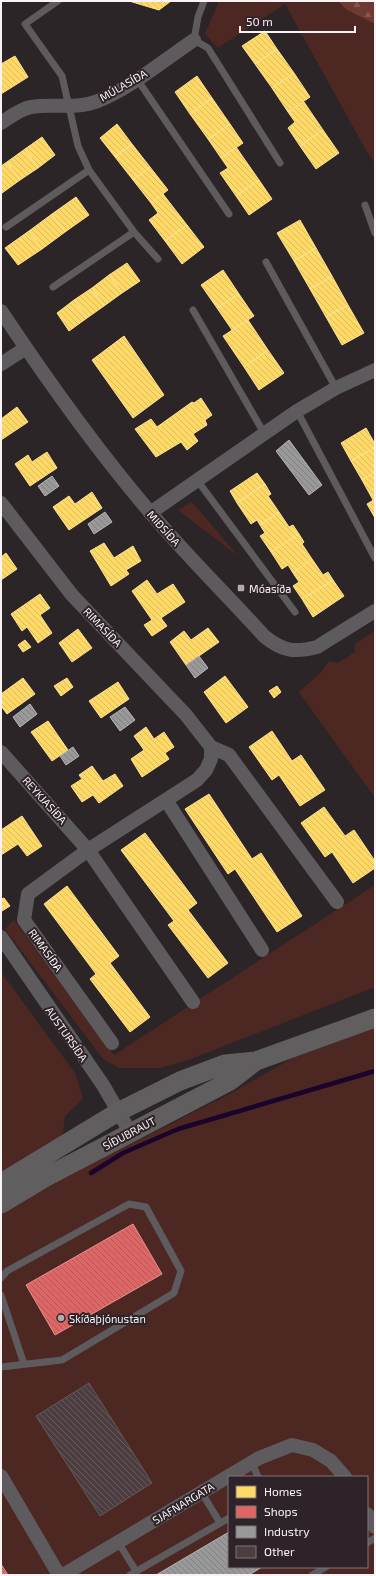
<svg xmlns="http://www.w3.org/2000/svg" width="376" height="1576" font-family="'Exo 2',sans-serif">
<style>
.grass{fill:#4d2721;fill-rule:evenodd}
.forest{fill:url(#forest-firs)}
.homes{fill:url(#homes-back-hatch);stroke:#fee191}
.shops{fill:url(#shops-back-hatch);stroke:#e89091}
.industry{fill:url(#industry-back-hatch);stroke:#b6b4b5}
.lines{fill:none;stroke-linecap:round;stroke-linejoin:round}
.stream{stroke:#1a032c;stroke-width:4.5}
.building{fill:url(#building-back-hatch);stroke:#5f5a5b}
.lane{stroke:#5e5b5e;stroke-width:7}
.street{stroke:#5e5b5e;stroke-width:14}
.secondary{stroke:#615e5f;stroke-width:19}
.poi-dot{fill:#b2abae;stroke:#2d2328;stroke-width:1.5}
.labels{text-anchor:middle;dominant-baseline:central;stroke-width:4;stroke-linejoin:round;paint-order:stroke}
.street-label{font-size:11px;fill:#faf3f6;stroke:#2d2328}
.poi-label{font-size:11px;fill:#faf3f6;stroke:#2d2328;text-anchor:start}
</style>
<defs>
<pattern id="forest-firs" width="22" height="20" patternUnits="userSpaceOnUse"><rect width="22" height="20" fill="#6e3931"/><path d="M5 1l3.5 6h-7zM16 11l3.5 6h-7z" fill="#84564f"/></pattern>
<pattern id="homes-back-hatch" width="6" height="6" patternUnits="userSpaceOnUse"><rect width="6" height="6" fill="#ffd966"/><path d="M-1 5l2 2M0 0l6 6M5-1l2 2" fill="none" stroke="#dbbc60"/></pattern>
<pattern id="shops-back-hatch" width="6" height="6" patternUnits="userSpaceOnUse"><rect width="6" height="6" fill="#e06666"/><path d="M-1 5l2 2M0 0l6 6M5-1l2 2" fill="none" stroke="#ac5c5c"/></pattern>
<pattern id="industry-back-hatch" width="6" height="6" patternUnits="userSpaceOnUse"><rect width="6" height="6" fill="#999"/><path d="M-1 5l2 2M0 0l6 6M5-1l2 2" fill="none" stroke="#828181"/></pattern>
<pattern id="building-back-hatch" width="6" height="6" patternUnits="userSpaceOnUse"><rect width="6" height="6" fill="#4b3d40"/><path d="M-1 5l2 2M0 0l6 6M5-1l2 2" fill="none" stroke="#665a5c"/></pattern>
</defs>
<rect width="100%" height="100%" fill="#2b2528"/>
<path class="grass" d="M219 1H338L347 10 375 24V163L367 152 285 4 218 48 205 34Z
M192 502 238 556 178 510Z
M375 631V798L299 692 321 672 329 661 338 663 355 652V644Z
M375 885V987L186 1061 160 1068H120L104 1060 5 929 14 920 114 1055Z
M1 972 75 1073 83 1099 65 1116 62 1140 1 1178Z
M375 1028V1575H1V1215L65 1177 226 1096 293 1058ZM229 1477H367V1567H229Z"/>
<path class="forest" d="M338 1H375V24L347 10Z"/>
<path class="homes" d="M129 1H171L159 10Z
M265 31 277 49 255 64 242 46Z
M277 49 294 73 272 88 255 64Z
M15 56 28 77 1 94V64Z
M294 73 310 97 288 112 272 88Z
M197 76 212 98 190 114 175 92Z
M212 98 230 124 208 139 190 114Z
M304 102 323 130 300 146 288 128 295 122 288 112Z
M117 124 132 144 115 157 100 138Z
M230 124 243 143 221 158 208 139Z
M323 130 339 153 316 169 300 146Z
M42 137 55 155 38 168 25 149Z
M132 144 150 167 133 180 115 157Z
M236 147 259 180 236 196 220 173 228 168 221 158Z
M25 149 38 168 20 180 7 162Z
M7 162 20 180 2 193 1 191V166Z
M150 167 168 190 151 203 133 180Z
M259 180 272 199 249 215 236 196Z
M163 194 187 225 165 241 149 220 158 213 151 203Z
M76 197 89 215 65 232 52 214Z
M52 214 65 232 42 249 29 231Z
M300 220 316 248 294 261 277 233Z
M187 225 204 247 182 264 165 241Z
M29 231 42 249 18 265 5 248Z
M316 248 332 276 310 289 294 261Z
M127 263 140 281 122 293 109 275Z
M223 270 239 294 217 308 201 285Z
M109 275 122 293 104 306 92 288Z
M332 276 348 305 326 317 310 289Z
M92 288 104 306 87 318 74 300Z
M239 294 254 316 232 330 217 308Z
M74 300 87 318 69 331 57 313Z
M348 305 364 333 342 345 326 317Z
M248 320 268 350 244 367 223 336Z
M124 336 164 395 133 418 92 360Z
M268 350 284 373 259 390 244 367Z
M201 398 212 415 205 420 207 425 193 434 198 441 187 450 181 442 156 457 135 429 151 419 157 427 192 402 194 403Z
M17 407 28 422 1 440V419Z
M366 428 375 444V447L351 461 341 443Z
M375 447V472L362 480 351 461Z
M47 452 57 468 30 486 15 464 28 455 32 462Z
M375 472V499L373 500 362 480Z
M257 473 265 484 237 503 230 491Z
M265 484 271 494 268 496 279 512 260 525 257 520 251 524 237 503Z
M92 492 102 508 69 530 53 507 69 496 75 504Z
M375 499V518L367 504Z
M279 512 289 527 293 525 299 534 271 552 260 536 265 533 260 525Z
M299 534 304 542 302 544 312 559 293 573 288 565 282 569 271 552Z
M104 543 114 558 133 546 141 561 126 570 129 574 111 586 90 551Z
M6 553 17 569 1 580V557Z
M312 559 323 575 328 572 333 580 302 599 293 586 299 582 293 573Z
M147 580 157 594 173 584 185 602 161 618 167 626 152 636 144 625 152 620 132 591Z
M333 580 344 596 313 617 302 599Z
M40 594 50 608 40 615 52 633 38 643 27 627 22 631 11 614Z
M208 628 219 642 186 665 170 642 184 631 191 640Z
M78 629 92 648 72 662 59 643Z
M25 640 31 647 23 652 18 645Z
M225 676 248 707 226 723 204 692Z
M23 678 35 694 7 714 1 706V694Z
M67 678 73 687 61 696 54 686Z
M118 682 129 699 101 718 89 701Z
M277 686 281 692 274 698 269 691Z
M48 721 68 750 52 761 31 732Z
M146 727 154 739 164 732 174 747 165 753 169 759 142 777 131 759 144 750 134 736Z
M272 731 292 761 301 755 325 790 300 806 279 775 272 780 249 747Z
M92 766 103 781 115 774 123 786 99 803 93 795 82 802 71 786 82 779 79 775Z
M209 794 252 859 261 853 302 916 277 932 235 869 228 874 185 809Z
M324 807 345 836 354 830 375 861V868L353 883 332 852 325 857 301 823Z
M22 816 42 846 27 856 18 844 1 855V830Z
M145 833 197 903 188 910 228 963 208 978 168 925 174 921 121 850Z
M67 886 119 956 110 963 150 1017 130 1032 90 979 96 974 44 904Z
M4 898 10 906 2 911 1 899Z"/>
<path class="shops" d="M133 1224 162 1274 55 1335 26 1285Z
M1 1564 8 1575H1Z"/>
<path class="industry" d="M289 440 322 485 309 495 276 451Z
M52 476 59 486 45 496 38 486Z
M105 512 112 522 94 534 88 524Z
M199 656 208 668 195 678 186 665Z
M30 704 37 714 20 727 13 717Z
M125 707 135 720 120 731 110 717Z
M73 747 79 756 66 765 60 756Z
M229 1532V1567H262L249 1575H156Z"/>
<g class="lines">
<path class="stream" d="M91 1173 123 1153 178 1129 375 1071"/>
</g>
<path class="building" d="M89 1383 152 1483 100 1516 36 1416Z"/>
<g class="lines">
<path class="lane" d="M58 1 25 24 62 76 78 146 89 170 134 232 158 259
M204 1 198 17 194 40 208 48 280 163
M137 79 229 214
M365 205 375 233
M6 227 89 170
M266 262 336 388
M53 287 134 232
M193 310 264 433
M297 411 375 558
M197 480 295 612
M1 1278 7 1271 129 1204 146 1207 181 1271 174 1293 62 1360 1 1367
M1 1295 24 1364
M252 1463 258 1477
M202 1493 220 1523
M118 1542 136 1571
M367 1543 375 1538
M130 1575 229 1518
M312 1575 326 1567"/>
<path class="street" d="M1 123C10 117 20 109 31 107 54 103 75 110 98 101 131 88 164 60 194 40
M1 311C47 380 95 448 149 511 185 554 226 594 264 636 282 651 294 653 317 647L375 611
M1 364 26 348
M1 503 72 595 186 715 211 747V759L206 770 197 780 88 850 28 894 24 920 112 1043
M150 513 297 411 336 388 375 370
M211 747 229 755 337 902
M1 752 88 850 193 1002
M166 800 262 950
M1 937 103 1085 130 1132
M1 1476 59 1575
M367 1514 375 1527
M63 1575 259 1458 292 1445 313 1450 331 1461 345 1477"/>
<path class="secondary" d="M1 1183 118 1112 180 1081 225 1064 256 1061 375 1018
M1 1204 46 1177 230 1081 256 1061"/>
</g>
<g class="poi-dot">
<rect x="237" y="584" width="8" height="8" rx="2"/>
<circle cx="61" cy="1318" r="4"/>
</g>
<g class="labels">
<g class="street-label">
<text transform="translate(123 85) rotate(-30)">MÚLASÍÐA</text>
<text transform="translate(164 528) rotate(48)">MIÐSÍÐA</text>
<text transform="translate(103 627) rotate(46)">RIMASÍÐA</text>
<text transform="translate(45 800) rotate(48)">REYKJASÍÐA</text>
<text transform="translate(46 950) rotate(54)">RIMASÍÐA</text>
<text transform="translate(67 1034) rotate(55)">AUSTURSÍÐA</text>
<text transform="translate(129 1133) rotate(-28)">SÍÐUBRAUT</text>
<text transform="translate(183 1503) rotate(-31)">SJAFNARGATA</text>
</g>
<g class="poi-label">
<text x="249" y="588">Móasíða</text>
<text x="69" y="1318">Skíðaþjónustan</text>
</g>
</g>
<rect width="376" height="1576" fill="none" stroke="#faf3f6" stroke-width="4"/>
<rect x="228" y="1476" width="140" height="92" fill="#2d2328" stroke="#7f767a"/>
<rect x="236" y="1486" width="20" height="12" fill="#ffd966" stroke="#7f767a"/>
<text x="264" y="1496" font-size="12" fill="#faf3f6">Homes</text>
<rect x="236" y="1506" width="20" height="12" fill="#e06666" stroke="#7f767a"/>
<text x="264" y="1516" font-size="12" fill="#faf3f6">Shops</text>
<rect x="236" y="1526" width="20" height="12" fill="#999999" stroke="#7f767a"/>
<text x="264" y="1536" font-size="12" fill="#faf3f6">Industry</text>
<rect x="236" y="1546" width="20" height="12" fill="#4b3d40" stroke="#7f767a"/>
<text x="264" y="1556" font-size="12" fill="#faf3f6">Other</text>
<path d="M240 26v6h115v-6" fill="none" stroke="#faf3f6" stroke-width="2"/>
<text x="246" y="26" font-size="12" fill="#faf3f6" stroke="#2d2328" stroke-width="3" paint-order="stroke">50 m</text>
</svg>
